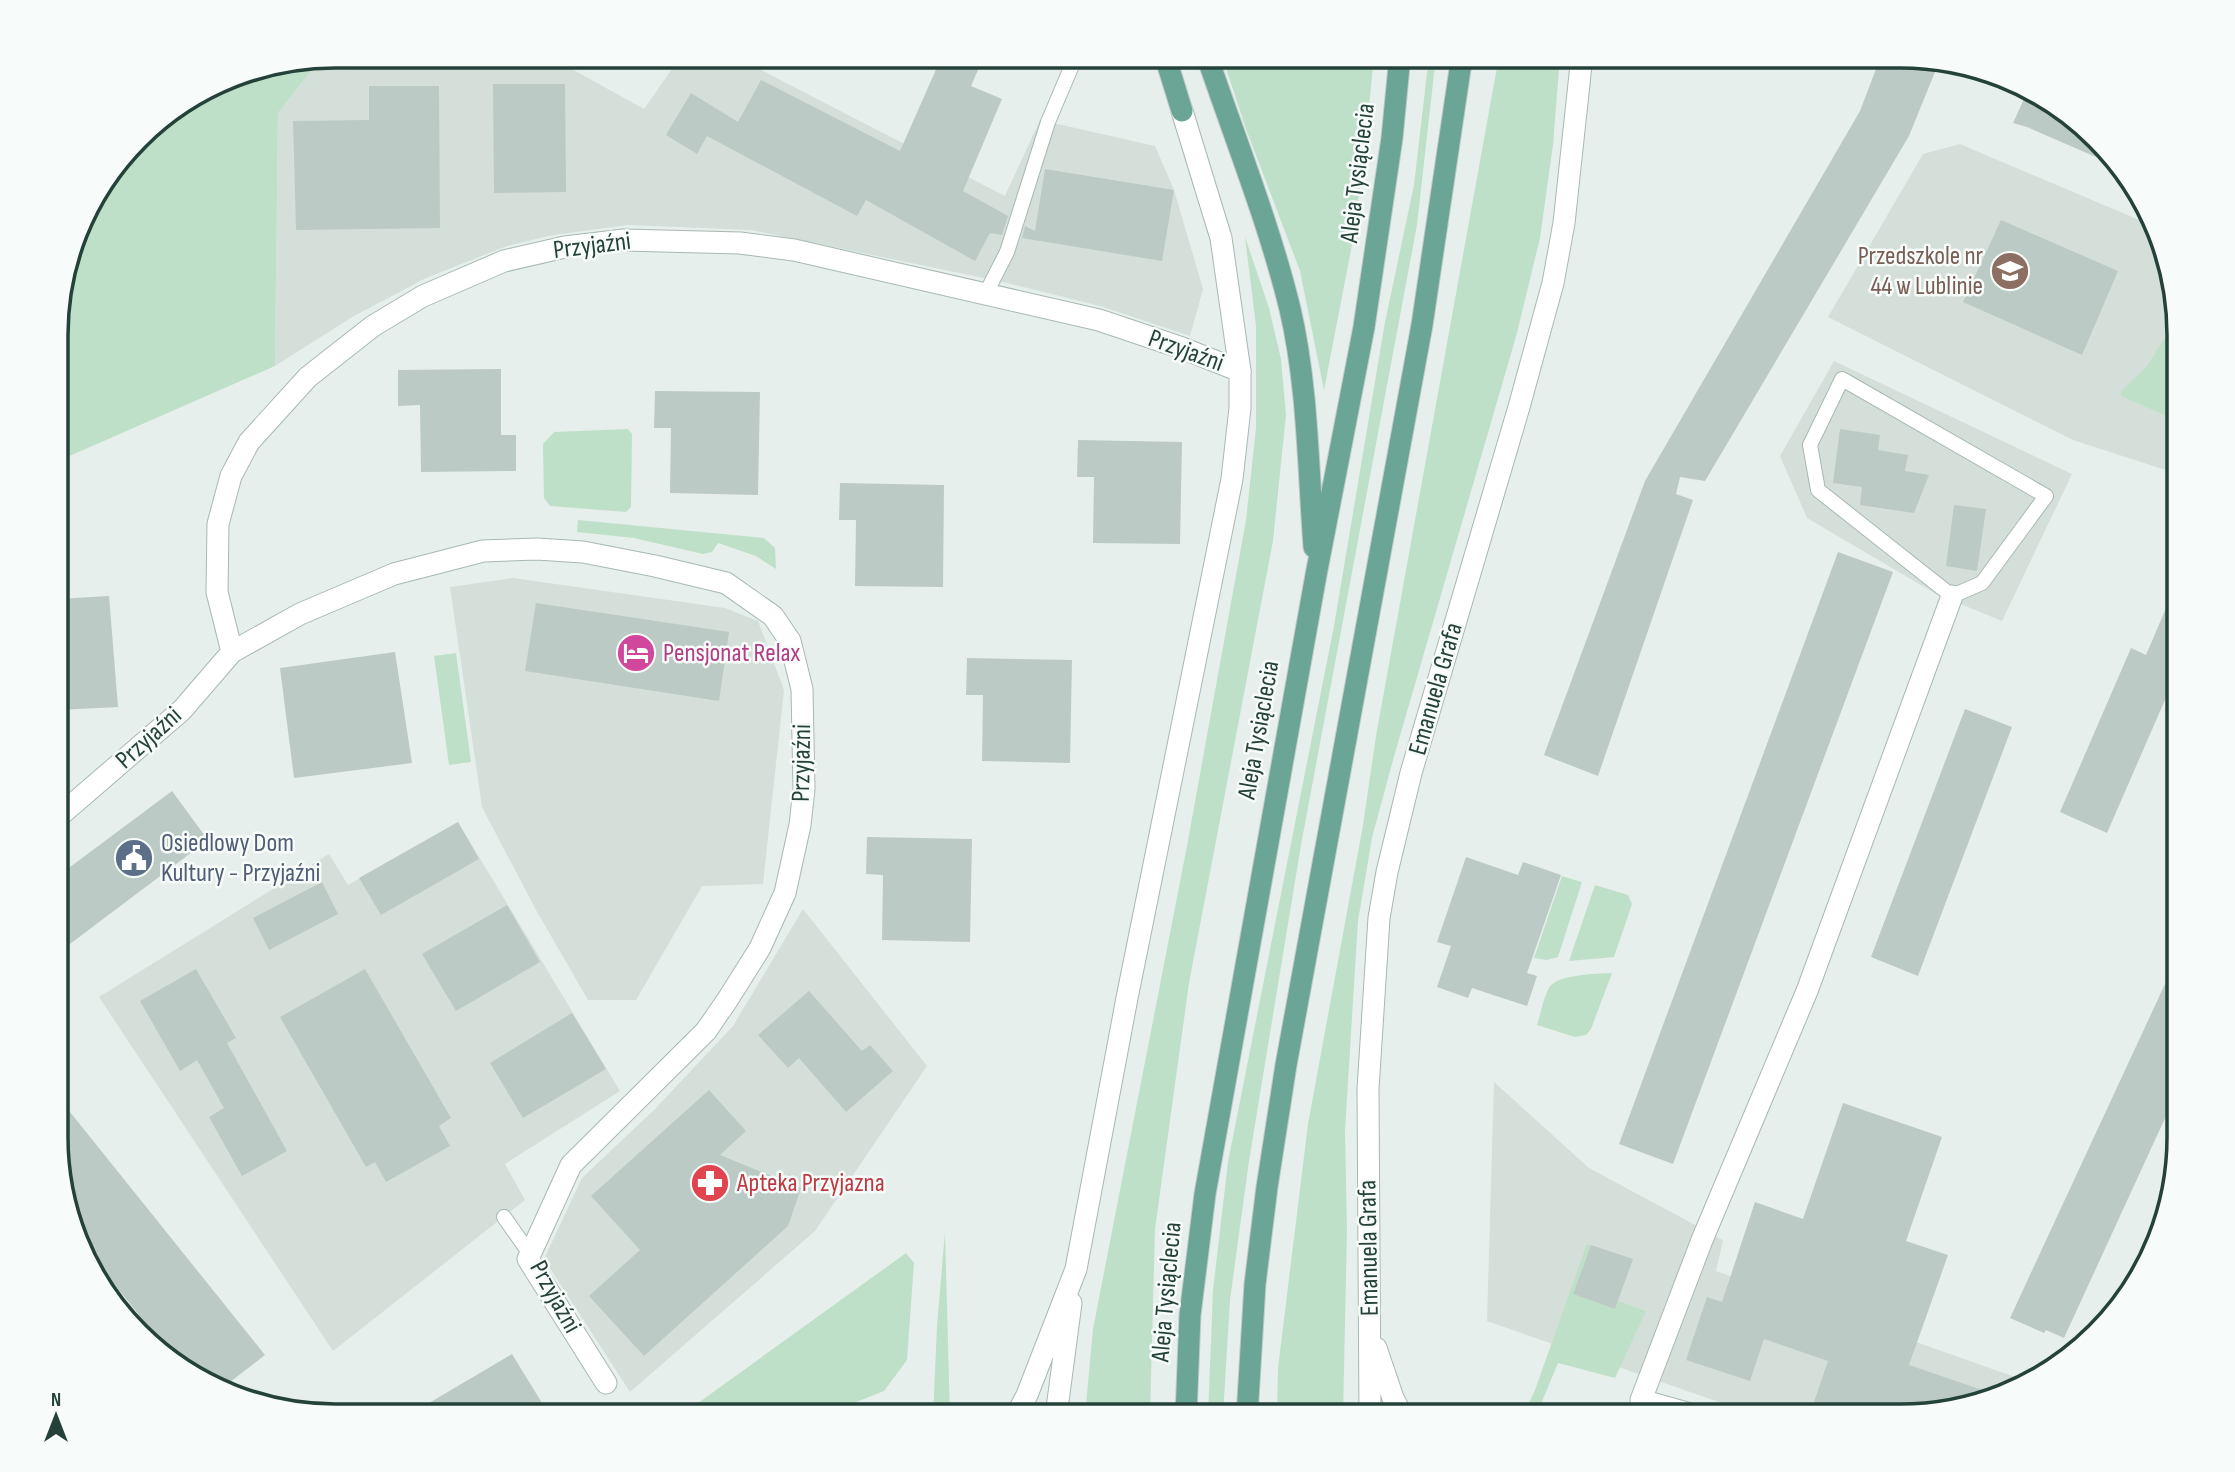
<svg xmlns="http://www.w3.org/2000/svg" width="2235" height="1472" font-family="'Sofia Sans Condensed',sans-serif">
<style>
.built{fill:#d4dfda}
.green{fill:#bfe0c8}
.building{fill:#bbcac4}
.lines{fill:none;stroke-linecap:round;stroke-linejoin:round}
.service-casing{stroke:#a8b8b2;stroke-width:16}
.minor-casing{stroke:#a8b8b2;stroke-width:23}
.tertiary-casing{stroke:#a8b8b2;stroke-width:23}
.primary-casing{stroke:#c2cac8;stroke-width:23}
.service{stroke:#fff;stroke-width:14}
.minor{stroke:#fff;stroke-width:21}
.tertiary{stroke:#fff;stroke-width:21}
.primary{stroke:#6aa596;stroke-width:21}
.labels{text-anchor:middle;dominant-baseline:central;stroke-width:5;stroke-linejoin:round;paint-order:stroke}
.street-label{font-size:26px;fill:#24423a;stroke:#f7fbf9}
.education-label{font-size:26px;fill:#785e54;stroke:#f7fbf9;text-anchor:end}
.hotel-label{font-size:26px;fill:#b23c85;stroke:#f7fbf9;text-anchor:start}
.service-label{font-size:26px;fill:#4e5e75;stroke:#f7fbf9;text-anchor:start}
.health-label{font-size:26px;fill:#be3a42;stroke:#f7fbf9;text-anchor:start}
.rim{fill:none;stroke:#24423a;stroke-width:3.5}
</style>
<rect width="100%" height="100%" fill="#e6efeb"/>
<path class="built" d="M681 56H734L1005 196 1040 120 1155 146 1174 190 1203 289 1190 336 1100 306 1003 282 751 230 628 225 553 235 507 246 426 278 354 316 275 366 278 113 312 70 570 68 644 109Z
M1960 144 2151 225 2178 317V474L2073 440 1828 317 1923 154Z
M1834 361 2072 474 2002 621 1936 594 1807 518 1780 456Z
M513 578 725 608 758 621 784 690 763 884 702 886 636 1000H588L536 910 482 807 450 587Z
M458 822 620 1091 505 1164 525 1200 333 1351 99 997 329 854 348 885Z
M803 909 927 1066 815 1231 630 1392 544 1259 582 1178 655 1109 733 1026Z
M1494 1082 1589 1168 1723 1240 1716 1271 2029 1382 1918 1415H1756L1487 1321Z"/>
<path class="green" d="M335 56H563L570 68 312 70 278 113 275 366 58 461V299L85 211 151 126 229 77Z
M1222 56H1374L1364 159 1351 250 1324 390 1300 271 1246 129Z
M1429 56H1436L1417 225 1301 845 1249 1161 1230 1300 1223 1416H1208L1213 1290 1228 1162 1334 626 1385 322 1414 185Z
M1499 56H1560L1553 145 1540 238 1517 333 1393 760 1372 838 1358 921 1345 1130 1347 1231 1343 1416H1277L1278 1368 1308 1124 1363 825 1376 736Z
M1245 237 1269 308 1281 359 1286 415 1273 541 1189 983 1155 1229 1150 1416H1085L1093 1329 1187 846 1246 520 1256 428V326Z
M2178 317V421L2121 396V391L2147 366Z
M628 429 632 434 631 507 626 512 550 506 544 498 543 444 554 432Z
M578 520 764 538 775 548 776 569 756 556 718 543 712 552 703 554 634 538 577 532Z
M456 653 471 762 449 765 434 656Z
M1562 876 1582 882 1558 957 1547 960 1534 958Z
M1595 885 1628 895 1632 904 1614 957 1569 961Z
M1612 973 1591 1029 1586 1035 1575 1037 1537 1025C1541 1013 1543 999 1549 988 1556 974 1597 974 1612 973Z
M945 1232 950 1416H933L937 1326Z
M1587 1244 1591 1245 1573 1294 1615 1309 1618 1301 1646 1311 1615 1378 1558 1363 1536 1416H1523L1535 1390Z
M906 1253 914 1263 907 1360 884 1391 821 1416H680Z"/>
<path class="building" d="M942 56H984L971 86 1002 99 963 191 1008 216 1002 235 990 233 975 261 866 200 857 216 707 136 697 154 666 135 691 93 738 122 761 80 900 151Z
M1881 56H1900L1939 62 1909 136 1705 481 1680 477 1676 494 1693 500 1598 776 1544 755 1645 481 1860 111Z
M493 84H565L566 192 494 193Z
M369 86H439L440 228 296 230 293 121 369 120Z
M2028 90 2055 103 2112 164 2027 127 2013 123Z
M1045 169 1174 190 1162 261 1022 238 1025 226 1035 231Z
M2001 220 2118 271 2082 355 1963 302Z
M501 369V435H516V471L421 472 420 405 398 406V370Z
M655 391 760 392 758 495 670 493 671 428H654Z
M1840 429 1880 435 1878 450 1908 455 1905 471 1929 475 1914 513 1860 505 1862 487 1833 483Z
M1078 440 1182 442 1180 544 1093 543 1094 477H1077Z
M840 483 944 485 943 587 855 586 856 520H839Z
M1954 505 1986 509 1977 571 1946 566Z
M1838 552 1893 572 1673 1164 1619 1144Z
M2178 580V670L2107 833 2060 812 2131 648 2146 655Z
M109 596 118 707 58 710V599Z
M536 603 729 632 719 701 525 671Z
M395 652 412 763 294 778 280 668Z
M967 658 1072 660 1070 763 982 761 983 695H966Z
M1965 709 2012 727 1918 976 1871 957Z
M172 791 208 840 58 953V876Z
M458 822 479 859 381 915 359 878Z
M867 837 972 839 970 942 882 940 883 875 866 874Z
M1466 857 1518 875 1523 862 1561 875 1527 973 1537 976 1527 1006 1472 988 1468 998 1437 987 1451 946 1437 942Z
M322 882 338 914 269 950 253 918Z
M507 905 540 962 456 1011 422 954Z
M2178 956V1090L2064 1338 2046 1330 2044 1333 2010 1318Z
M196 969 236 1038 227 1043 287 1151 242 1176 209 1117 224 1108 197 1060 180 1071 140 1001Z
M365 969 451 1118 439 1126 450 1146 386 1182 375 1162 366 1167 280 1017Z
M809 991 862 1051 870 1045 893 1071 846 1112 799 1058 788 1068 758 1035Z
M572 1013 606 1069 523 1118 490 1063Z
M709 1090 746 1131 720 1155 801 1188 788 1226 644 1356 589 1296 640 1250 591 1196Z
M58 1097 265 1355 221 1389 184 1371 82 1244 58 1173Z
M1843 1103 1942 1137 1906 1241 1948 1255 1909 1365 1991 1393 1918 1415H1842L1813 1405 1828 1361 1764 1339 1750 1381 1686 1360 1707 1297 1722 1302 1755 1202 1803 1219Z
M1591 1245 1633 1259 1615 1309 1573 1294Z
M512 1354 550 1416H407Z"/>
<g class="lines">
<g class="service-casing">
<path id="service" d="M986 293 1007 252 1048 122 1076 56
M1842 379 2046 496 1982 583 1952 596 1818 490 1810 445Z
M504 1217 530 1254"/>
</g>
<g class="minor-casing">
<path id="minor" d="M232 652 217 592 218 524 231 476 249 442 308 377 373 326 423 296 504 261 565 247 624 240 740 243 794 250 1099 320 1182 348 1240 371
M58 817 182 710 232 652 300 614 394 574 483 551 537 549 583 552 655 566 726 583 773 616 790 641 802 689 804 789 800 825 785 893 760 948 728 999 706 1031 571 1165 528 1259 606 1383
M1698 1416 1641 1400 1702 1240 1807 991 1952 596"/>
</g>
<g class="tertiary-casing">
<path id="tertiary" d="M1376 1348 1393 1398 1402 1416
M1016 1416 1027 1395 1076 1269 1127 998 1232 479 1240 408V371L1221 238 1182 111
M1056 1416 1071 1303
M1370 1416 1368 1089 1379 918 1387 872 1411 773 1519 407 1553 283 1564 223 1582 56"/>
</g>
<g class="primary-casing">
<path id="primary" d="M1165 56 1182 111
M1207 56C1235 139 1269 223 1290 309 1308 386 1308 468 1314 547
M1186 1416 1190 1315 1205 1194 1316 575 1364 327 1392 138 1400 56
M1247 1416 1255 1284 1267 1187 1286 1065 1422 325 1462 56"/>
</g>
<use href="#service" class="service"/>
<use href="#minor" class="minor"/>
<use href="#tertiary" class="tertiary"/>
<use href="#primary" class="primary"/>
</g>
<defs>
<g id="school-disc" transform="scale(2.0125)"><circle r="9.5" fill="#8d6e63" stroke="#f7fbf9"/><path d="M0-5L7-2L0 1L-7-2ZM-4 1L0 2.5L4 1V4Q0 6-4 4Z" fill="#fff"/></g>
<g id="hotel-disc" transform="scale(2.0125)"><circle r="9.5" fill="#d1479c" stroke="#f7fbf9"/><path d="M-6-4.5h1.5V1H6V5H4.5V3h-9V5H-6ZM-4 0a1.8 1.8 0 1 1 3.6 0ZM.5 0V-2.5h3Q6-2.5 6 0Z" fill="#fff"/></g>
<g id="civic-disc" transform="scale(2.0125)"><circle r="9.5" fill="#5c6f8a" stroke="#f7fbf9"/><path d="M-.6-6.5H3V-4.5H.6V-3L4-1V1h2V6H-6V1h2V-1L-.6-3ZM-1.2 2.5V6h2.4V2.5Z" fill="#fff"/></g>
<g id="pharmacy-disc" transform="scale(2.0125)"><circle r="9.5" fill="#e0444e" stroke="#f7fbf9"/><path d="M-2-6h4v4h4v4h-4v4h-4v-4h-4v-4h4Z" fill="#fff"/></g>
</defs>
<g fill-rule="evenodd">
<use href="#school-disc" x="2010" y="271"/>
<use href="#hotel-disc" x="636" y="653"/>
<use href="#civic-disc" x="134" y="858"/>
<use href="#pharmacy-disc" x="710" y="1183"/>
</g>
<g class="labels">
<g class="street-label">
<text transform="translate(1358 173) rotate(-83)">Aleja Tysiąclecia</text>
<text transform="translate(592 246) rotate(-7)">Przyjaźni</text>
<text transform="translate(1186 351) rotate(20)">Przyjaźni</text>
<text transform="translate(1436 689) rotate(-74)">Emanuela Grafa</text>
<text transform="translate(1259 730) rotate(-80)">Aleja Tysiąclecia</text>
<text transform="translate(149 738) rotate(-42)">Przyjaźni</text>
<text transform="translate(802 763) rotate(-89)">Przyjaźni</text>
<text transform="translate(1369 1248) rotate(-91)">Emanuela Grafa</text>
<text transform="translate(1167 1292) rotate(-85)">Aleja Tysiąclecia</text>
<text transform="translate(555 1297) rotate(61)">Przyjaźni</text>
</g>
<g class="education-label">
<text x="1983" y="256">Przedszkole nr<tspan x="1983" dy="30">44 w Lublinie</tspan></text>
</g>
<g class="hotel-label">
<text x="663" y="653">Pensjonat Relax</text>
</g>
<g class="service-label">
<text x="161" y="843">Osiedlowy Dom<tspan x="161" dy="30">Kultury - Przyjaźni</tspan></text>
</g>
<g class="health-label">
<text x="737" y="1183">Apteka Przyjazna</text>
</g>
</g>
<path d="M0 0H2235V1472H0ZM335 68H1900A267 267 0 0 1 2167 335V1137A267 267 0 0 1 1900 1404H335A267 267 0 0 1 68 1137V335A267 267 0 0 1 335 68Z" fill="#f7fbf9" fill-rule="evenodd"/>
<path class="rim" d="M335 68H1900A267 267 0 0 1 2167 335V1137A267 267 0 0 1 1900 1404H335A267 267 0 0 1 68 1137V335A267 267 0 0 1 335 68Z"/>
<g transform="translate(56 1416)" stroke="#f7fbf9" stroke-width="5" paint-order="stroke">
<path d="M0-5L12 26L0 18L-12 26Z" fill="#24423a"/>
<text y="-10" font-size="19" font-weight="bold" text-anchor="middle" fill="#24423a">N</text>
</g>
</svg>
